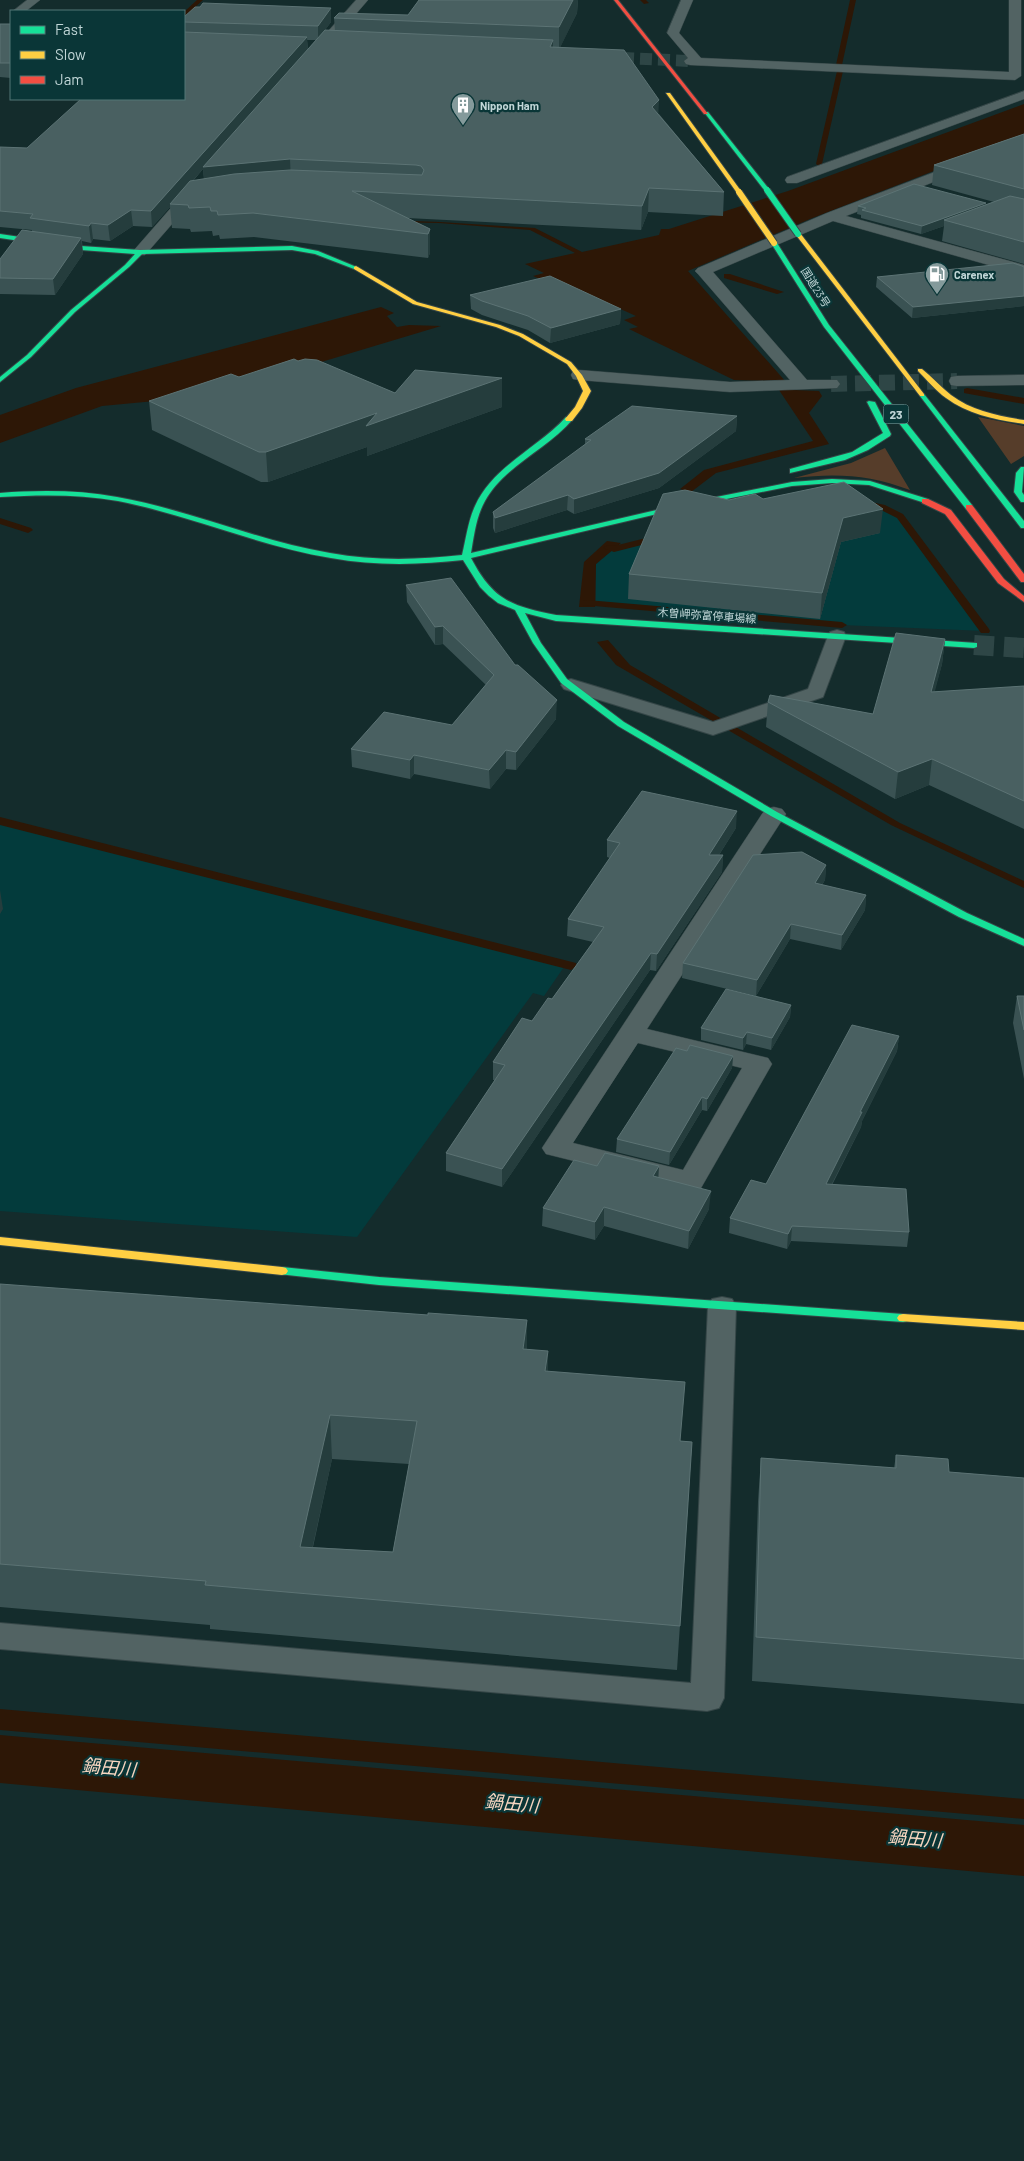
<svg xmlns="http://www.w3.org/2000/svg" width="1024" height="2161" font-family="Barlow,'Noto Sans JP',sans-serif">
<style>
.built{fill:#033b3c}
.green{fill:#563d2a}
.water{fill:#2d1706}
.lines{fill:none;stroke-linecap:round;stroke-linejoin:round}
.stream{fill:#2d1706;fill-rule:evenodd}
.street-tunnel-far1{stroke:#2e4646;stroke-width:12;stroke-dasharray:12 6;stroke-linecap:butt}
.street-tunnel{stroke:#2e4646;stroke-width:16;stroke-dasharray:16 8;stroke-linecap:butt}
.secondary-tunnel{stroke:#2e4646;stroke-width:20;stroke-dasharray:20 10;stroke-linecap:butt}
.lane-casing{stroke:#354647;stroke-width:2}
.street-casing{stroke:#354647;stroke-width:1}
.fast-casing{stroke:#354647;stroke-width:2}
.slow-casing{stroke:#354647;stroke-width:2}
.jam-casing{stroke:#354647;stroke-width:2}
.lane{fill:#526363;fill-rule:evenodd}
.street{fill:#526363;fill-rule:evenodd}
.fast{fill:#16e098;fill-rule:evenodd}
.slow{fill:#ffcf43;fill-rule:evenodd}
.jam{fill:#f24e42;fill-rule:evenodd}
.fast-bridge-casing{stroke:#354647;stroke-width:8;stroke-linecap:butt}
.slow-bridge-casing{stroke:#354647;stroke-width:8;stroke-linecap:butt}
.fast-bridge{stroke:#16e098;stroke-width:6}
.slow-bridge{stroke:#ffcf43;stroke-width:6}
.wall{fill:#3a5253;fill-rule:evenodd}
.shaded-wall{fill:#253d3d}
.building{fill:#496061;stroke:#5c7374;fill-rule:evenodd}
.labels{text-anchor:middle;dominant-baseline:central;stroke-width:4.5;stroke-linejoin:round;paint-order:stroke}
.far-poi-label{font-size:11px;font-weight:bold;fill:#c1d6d7;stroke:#0a3637;text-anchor:start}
.far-street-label{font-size:11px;fill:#c1d6d7;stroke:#0a3637}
.shield{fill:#0a3637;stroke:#8aa6a7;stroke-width:1}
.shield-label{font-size:12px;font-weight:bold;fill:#c1d6d7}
.near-water-label{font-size:18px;font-style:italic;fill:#f8d6c0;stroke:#0a3637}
</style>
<rect width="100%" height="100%" fill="#142c2c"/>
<path class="built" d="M807 500 857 503 882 507 900 516 985 631 842 625 596 604V564L614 549Z
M0 821 566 964 544 996 533 993 357 1237 0 1211Z"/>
<path class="green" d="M978 417 1024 426V456L1011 464Z
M885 448 910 490C869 475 838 473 794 478L851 463Z"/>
<path class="water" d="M1024 104V136L810 219 688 271 793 390 819 391 822 396 809 413 829 444 716 473 691 492 680 489 704 470 813 441 773 381 734 380 629 329 638 327 624 320 636 316 552 278 542 280 533 276 544 273 525 264 575 253 530 230 439 223 325 221 311 196C291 194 269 193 249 196 221 199 195 206 167 207L0 195V193L168 205 246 194 287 192 317 194 331 218 440 222 535 228 582 252 659 235 661 229H669L788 191Z
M381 307 394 313 387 316 397 327 409 325 441 326 208 396 102 406 0 443V415L76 388Z
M607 541 621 543 596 564 595 607H579L584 562Z
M608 640 630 665 900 823 1024 881V888L891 825 616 665 597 642Z
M0 1709 1024 1799V1819L0 1730Z
M0 1735 1024 1825V1876L0 1783Z"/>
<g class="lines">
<path class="stream" d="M197 0H203L184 17V12Z
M640 0H646L649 3 644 4Z
M850 0H856L842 65 839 67 836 65Z
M840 69 843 71 822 164 819 166 816 164 837 71Z
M724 274H730L784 292 777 294 724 278Z
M967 388 1024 398V404L964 393V389Z
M861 500 885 505 903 514 989 629 990 631 989 633H981L897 518 879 509 858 505 856 503Z
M0 518 31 528 33 530 28 533 0 524Z
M662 534 665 535V539L614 552 603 548 608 545 614 546Z
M587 600 842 622 847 625 842 628 583 605V601Z
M0 817 576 963 577 966 571 970 0 825Z"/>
<path class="street-tunnel-far1" d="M622 58 690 61"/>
<path class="street-tunnel" d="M831 384 957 381"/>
<path class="secondary-tunnel" d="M974 645 1024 648"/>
<g class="lane-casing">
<path id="lane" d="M837 630 844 632 846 636 823 697 713 735 564 689 561 685 564 681 571 679 713 722 808 689 828 636 830 632Z
M722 1297 732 1299 736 1306 724 1698 719 1708 707 1711 0 1649V1623L691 1683 708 1306 712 1299Z"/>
</g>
<g class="street-casing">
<path id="street" d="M27 0H40L26 11H13Z
M356 0H368L330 44H322L320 41 322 38Z
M681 0H693L679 33 701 58 1009 72V0H1021V76L1015 80 690 65 686 64 684 61 688 58 667 33Z
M1024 91V99L797 183H787L785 180 787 177Z
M1024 138V147L846 216 1024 265V275L833 221 713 272 807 380H837L840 384 837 388 730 392 579 380 573 379 571 375 573 371 579 370 730 382 790 380 698 274 695 271 698 268 827 213Z
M195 185 202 189 200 192 145 255H135L132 252 135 249 190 186Z
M1024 375V385L957 386 951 385 949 381 951 377 957 376Z
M774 807 782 809 786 814 647 1029 768 1058 772 1064 701 1188 691 1190 546 1154 542 1148 762 814 766 809ZM638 1043 742 1068 683 1170 573 1143Z"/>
</g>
<g class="fast-casing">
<path id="fast" d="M704 112H708L769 189V191H765Z
M0 234 81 246 140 250 292 246 318 251 359 268 354 269 315 254 292 250 142 254 129 267 75 312 31 357 0 382V377L27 355 71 310 125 265 135 254 81 250 0 238Z
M774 241 777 243 829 325 972 505V509H966L824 327 771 243Z
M920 394H924L1024 521V528H1021L920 396Z
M869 401 875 402 891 434 890 436 868 450 845 460 790 473V469L852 452 883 433 867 402Z
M566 417 573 419C547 450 505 465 485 501 476 517 474 536 471 553L691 502 792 482 832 479 870 481 928 499 929 501 925 503 869 485 832 483 792 486 691 506 471 558C493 600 511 606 556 615L977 643V647L974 648 556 621 525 613 541 643 567 679 624 722 777 812 967 913 1024 939V946L959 917 771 816 618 726 561 683 533 643 515 610 498 603 489 596 480 587 463 560C419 565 375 566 331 558 258 546 190 515 118 501 79 494 39 495 0 497V493C39 490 79 490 117 497 190 510 258 541 330 553 374 561 418 560 462 555 466 539 468 521 475 506 493 466 538 448 566 417Z
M1021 467H1024L1022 492 1024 495V502H1021L1014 492 1016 473Z
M282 1267 379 1277 903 1314 907 1315 909 1318 907 1321 903 1322 379 1285 278 1274 276 1271 278 1268Z"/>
</g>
<g class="slow-casing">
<path id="slow" d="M666 93H670L741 191V193H737Z
M796 233H800L924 394V396H920L796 235Z
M356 266 417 302 500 325 523 334 571 362 582 375 591 391 582 408 572 421H566L565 419 575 407 583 391 576 376 567 364 519 336 496 327 413 304 354 269V267Z
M918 369H922C932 377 941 387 951 395 972 411 999 416 1024 420V424C997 420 969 415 946 398 936 391 927 380 918 371Z
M0 1237 282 1267 286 1268 288 1271 286 1274 282 1275 0 1245Z
M903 1314 1024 1322V1330L899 1321 897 1318 899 1315Z"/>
</g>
<g class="jam-casing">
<path id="jam" d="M614 0H618L708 114H704Z
M922 499H928L951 510 1004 579 1024 596V602L998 583 945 514 922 503Z
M966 505H972L1024 574V582H1021L966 509Z"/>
</g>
<use href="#lane" class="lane"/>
<use href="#street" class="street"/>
<use href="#fast" class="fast"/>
<use href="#slow" class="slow"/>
<use href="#jam" class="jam"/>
<g class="fast-bridge-casing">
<path id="fast-bridge" d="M767 190 798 234"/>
</g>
<g class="slow-bridge-casing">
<path id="slow-bridge" d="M739 192 774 243"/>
</g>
<use href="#fast-bridge" class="fast-bridge"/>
<use href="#slow-bridge" class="slow-bridge"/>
</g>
<path class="wall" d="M419 0H578L577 13 560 47 659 114 724 192 723 216 648 212 641 230 407 218 430 229V253L428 258 254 237 220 239 219 235 213 236 212 231 191 232 190 229 172 228 170 207 152 227 133 226 110 241 93 239 91 243 82 241 83 254 55 295 0 294V259L32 231V230L0 227V147L27 148 184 99V17L331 22 325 30 335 31 334 18 408 15ZM307 40H316L308 49ZM203 169 204 179 193 181Z
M0 24H11V78L0 77Z
M1024 134V264L942 241 944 226 921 234 861 218V215L857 214 858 206 985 205 994 202 932 185 934 165Z
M1024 267V306L912 318 876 287 877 277Z
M470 295 621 309 620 324 550 343 528 330 482 315 471 309Z
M298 361 395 393 502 407 367 456V447L268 482H261L152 430 149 401Z
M737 416 736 431 659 488 574 514 567 510 495 533 493 528V512L585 445V439Z
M763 499 880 533 841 542 820 619 628 599 629 574 729 500Z
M406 585 515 665 556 719 516 770 506 769 490 789 414 774 410 779 352 767 351 749 452 725 486 685 443 644 435 645 407 602Z
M945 639 942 664 934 692 1024 686V829L929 785 895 799 766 727 768 702 873 714Z
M736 828 719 855H723L722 872 656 971 650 970 502 1187 446 1171V1153L495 1080H493V1062L552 999 593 942 567 936 568 919 610 858 607 857V840Z
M826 865 825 880 822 885 866 895 865 910 841 950 790 939 756 996 682 978 683 963Z
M1017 996H1024V1079L1013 1023Z
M791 1005 790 1017 771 1050 746 1044 743 1050 701 1040V1028Z
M899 1036 897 1051 862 1121 861 1127 832 1185 909 1232 907 1247 791 1241 787 1249 729 1233 730 1218 766 1184Z
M687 1051 733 1056 732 1068 707 1111 702 1110 669 1165 616 1152 617 1139Z
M597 1166 659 1177 709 1209 688 1249 604 1226 595 1240 542 1226 543 1208Z
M0 1284 527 1349 548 1371 681 1441 692 1442 677 1670 210 1629V1625L0 1607ZM332 1459 409 1464 393 1552 313 1547Z
M896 1455 949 1472 1024 1478V1704L752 1681 758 1501 761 1458 894 1468Z"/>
<path class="shaded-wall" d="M573 0H578L577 13 559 50V27Z
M331 8V22L318 40V26Z
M307 37 308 51 290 159 291 182 205 190 203 169 172 204H170V207L152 227 151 211Z
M553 40V61L550 47Z
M659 100 658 122 652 107Z
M649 188 648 212 641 230 642 206Z
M986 203 985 211 944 220V226L921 234 922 226Z
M131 210 133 226 110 241 108 225Z
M91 223 93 239 91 243 89 226Z
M430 229V253L428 258V234Z
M81 238 83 254 55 295 53 279Z
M1024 296V306L912 318 913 307Z
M621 309 620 324 550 343 551 328Z
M502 378V407L367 456V447L268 482 266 452 377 413Z
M737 416 736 431 659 488 574 514V499Z
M568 495 567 510 495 533V518Z
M883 509 880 533 841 542 820 619 822 593 843 518Z
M443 626V644L435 645V627Z
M945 639 942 664 928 718 931 692Z
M557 700 556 719 516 770V752Z
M506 750V769L490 789 489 770Z
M414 755V774L410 779V760Z
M932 759 929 785 895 799 898 772Z
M737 811 736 828 708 872 709 855Z
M723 855 722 872 656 971 657 954Z
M826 865 825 880 813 898 815 883Z
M0 890 3 909 0 914Z
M866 895 865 910 841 950 842 935Z
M791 924 790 939 756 996 757 980Z
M651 953 650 970 502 1187V1169Z
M791 1005 790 1017 771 1050 772 1038Z
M747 1032 746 1044 743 1050V1038Z
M899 1036 897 1051 862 1121 861 1127 824 1199 826 1184 860 1112Z
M733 1056 732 1068 707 1111V1099Z
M702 1097V1110L669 1165 670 1152Z
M659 1166 658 1184 653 1176Z
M711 1191 709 1209 688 1249 689 1231Z
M604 1207V1226L595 1240V1222Z
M792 1226 791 1241 787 1249 788 1234Z
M527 1320V1362L523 1349Z
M548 1351V1394L545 1371Z
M330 1415 332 1459 303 1590 300 1547Z"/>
<path class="building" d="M419 0H573L559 27 334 18 339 13 408 15Z
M203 3 331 8 318 26 184 22V17L195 7H200Z
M0 24H11V63H0Z
M325 30 553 40 550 47 624 50 659 100 652 107 724 192 649 188 642 206 352 191 430 229 428 234 253 213 218 215 217 211H211L210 207 189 208 188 205 170 204 190 181 234 174 290 170 422 175 424 170 421 166 416 165 290 159 203 167Z
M184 32 307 37 151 211 131 210 108 225 91 223 89 226 30 218 33 214 0 211V147L27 148 81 99H184Z
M1024 134V189L934 165Z
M914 184 986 203 922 226 862 210 866 208 858 206Z
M1010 196 1024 199V242L944 220Z
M22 230 81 238 53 279 0 278V259Z
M1013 263 1022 266 1024 267V296L913 307 877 277Z
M550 276 621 309 551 328 528 316 482 301 470 295Z
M294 359 298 361 305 359 317 360 395 393 415 370 502 378 366 426 377 413 266 452H259L149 401 231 374 239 377Z
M632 406 737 416 659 473 574 499 568 495 495 518 493 512 591 440 585 439Z
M844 482 883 509 843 518 822 593 629 574 663 494 685 490 729 500 755 494 763 499Z
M451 578 515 665H518L557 700 516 752 506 750 489 770 414 755 410 760 351 749 384 712 452 725 494 675 443 626 435 627 406 585Z
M896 633 945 639 931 692 1024 686V801L932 759 898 772 768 702 770 695 873 714Z
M642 791 737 811 709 855H723L657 954 651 953 502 1169 446 1153 505 1065 493 1062 522 1018 532 1021 548 998 552 999 604 927 568 919 620 843 607 840Z
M802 852 826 865 815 883 866 895 842 935 791 924 757 980 683 963 753 855Z
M726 989 791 1005 772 1038 747 1032 743 1038 701 1028Z
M1017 996H1024V1030Z
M852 1025 899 1036 860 1112H862L826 1184 906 1189 909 1232 792 1226 788 1234 730 1218 751 1180 766 1184Z
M690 1045 733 1056 707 1099 702 1097 670 1152 617 1139 676 1048 687 1051Z
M605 1153 659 1166 653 1176 711 1191 689 1231 604 1207 595 1222 543 1208 574 1160 597 1166Z
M0 1284 428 1315V1313L527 1320 523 1349 548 1351 545 1371 685 1382 680 1441 692 1442 680 1626 205 1585 206 1581 0 1564ZM330 1415 417 1421 393 1552 300 1547Z
M896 1455 948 1459 949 1472 1024 1478V1659L756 1637 761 1458 896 1468Z"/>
<defs>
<g id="building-pin" transform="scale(1.25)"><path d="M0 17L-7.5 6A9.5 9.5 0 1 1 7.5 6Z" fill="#849a9b" stroke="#0a3637"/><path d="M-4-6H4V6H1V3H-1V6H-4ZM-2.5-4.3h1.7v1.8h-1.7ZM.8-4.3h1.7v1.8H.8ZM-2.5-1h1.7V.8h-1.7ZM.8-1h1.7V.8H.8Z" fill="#fff"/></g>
<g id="fuel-pin" transform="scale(1.25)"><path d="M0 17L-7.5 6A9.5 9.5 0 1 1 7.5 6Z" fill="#849a9b" stroke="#0a3637"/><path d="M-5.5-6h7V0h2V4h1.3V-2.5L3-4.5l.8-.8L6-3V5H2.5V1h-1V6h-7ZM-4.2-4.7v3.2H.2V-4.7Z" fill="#fff"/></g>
</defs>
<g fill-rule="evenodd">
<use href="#building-pin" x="463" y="105"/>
<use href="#fuel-pin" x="937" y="274"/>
</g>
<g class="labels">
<g class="far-poi-label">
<text x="480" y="105">Nippon Ham</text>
<text x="954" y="274">Carenex</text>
</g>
<g class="far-street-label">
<text transform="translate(816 287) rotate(58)">国道23号</text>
<text transform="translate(707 615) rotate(4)">木曽岬弥富停車場線</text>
</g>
<rect class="shield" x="883.5" y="404.5" width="25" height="19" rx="4"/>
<g class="shield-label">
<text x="896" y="414">23</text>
</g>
<g class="near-water-label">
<text transform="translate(109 1767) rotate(5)">鍋田川</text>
<text transform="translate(512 1803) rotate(5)">鍋田川</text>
<text transform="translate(915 1838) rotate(5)">鍋田川</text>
</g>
</g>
<rect x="10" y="10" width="175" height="90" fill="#0a3637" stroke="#537677"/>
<rect x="20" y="26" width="25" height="8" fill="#16e098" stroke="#537677"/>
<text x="55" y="35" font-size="15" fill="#c1d6d7">Fast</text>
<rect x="20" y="51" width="25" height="8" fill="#ffcf43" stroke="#537677"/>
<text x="55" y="60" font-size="15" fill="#c1d6d7">Slow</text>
<rect x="20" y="76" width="25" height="8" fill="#f24e42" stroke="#537677"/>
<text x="55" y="85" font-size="15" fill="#c1d6d7">Jam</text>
</svg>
